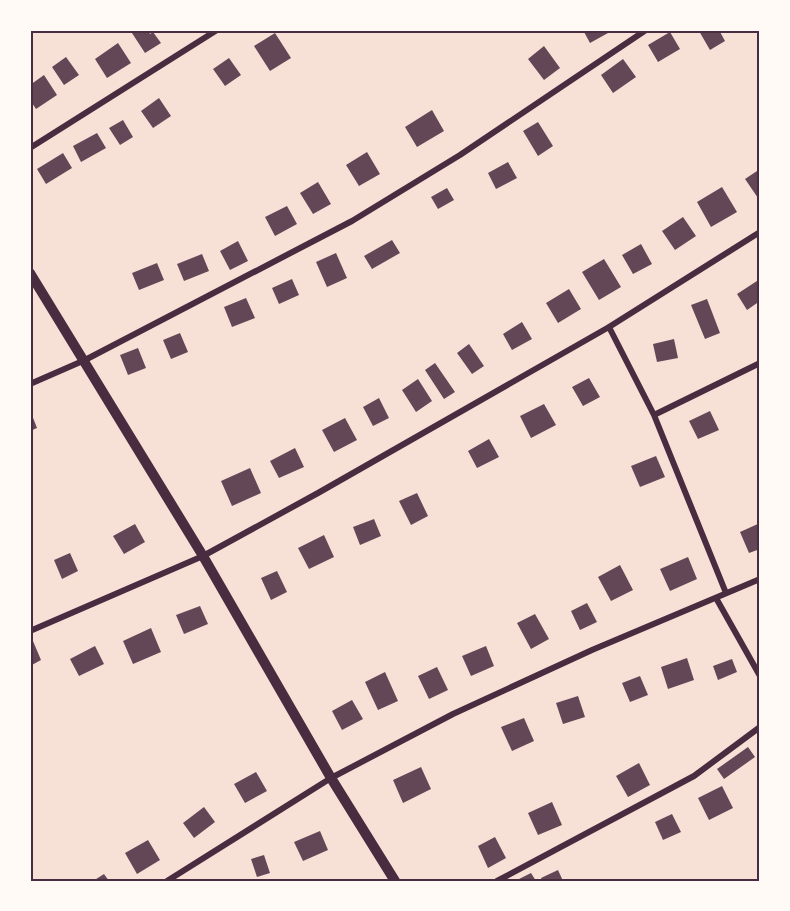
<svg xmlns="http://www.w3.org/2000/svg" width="790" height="911" font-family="Manrope,sans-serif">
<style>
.building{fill:#644757}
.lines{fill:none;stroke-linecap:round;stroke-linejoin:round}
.minor{stroke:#4a2c40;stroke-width:6}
.tertiary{stroke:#4a2c40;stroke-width:10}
.neatline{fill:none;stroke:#4a2c40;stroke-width:2}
</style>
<rect width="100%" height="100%" fill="#f7e1d7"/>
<path class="building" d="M130 30H148L150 34 153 32 161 43 145 53Z
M583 30H606L608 33 590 43Z
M702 30H719L725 41 710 50 699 31Z
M670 32 680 49 658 62 648 45Z
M275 33 291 58 270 71 254 46Z
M118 43 131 63 107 78 95 59Z
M544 46 560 68 544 80 528 59Z
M66 57 79 75 64 85 52 67Z
M229 58 241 75 225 86 213 69Z
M623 59 636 77 613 93 601 75Z
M44 75 57 95 36 109 30 100V85Z
M159 98 171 116 153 128 141 111Z
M432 110 444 131 417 147 405 127Z
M123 120 133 137 120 145 109 128Z
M538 122 553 146 538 156 523 131Z
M97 133 106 148 81 162 73 146Z
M367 152 380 174 359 186 346 165Z
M63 153 72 168 46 184 37 169Z
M508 162 517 178 496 189 488 173Z
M757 171 760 175V196L758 198 745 179Z
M318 182 331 204 313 214 300 193Z
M722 187 737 212 711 227 697 202Z
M447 188 454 200 438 209 431 197Z
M287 206 297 224 275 236 265 217Z
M683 217 696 236 675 250 662 231Z
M392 240 400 253 372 269 364 256Z
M238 241 248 261 230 270 220 251Z
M641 244 652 264 633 274 622 255Z
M336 253 347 278 327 287 316 262Z
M202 254 209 271 184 281 177 264Z
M604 259 621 287 599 300 582 272Z
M157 263 164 280 139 290 132 273Z
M292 279 299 295 279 304 272 288Z
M760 279V301L747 310 737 294Z
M569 289 581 309 558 323 546 303Z
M246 298 255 318 232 327 224 307Z
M707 299 720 333 705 339 691 305Z
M522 322 532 339 512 350 503 334Z
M180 333 188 352 171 359 163 340Z
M674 339 678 358 657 362 653 344Z
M469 344 484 366 472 374 457 353Z
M138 348 146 368 128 375 120 355Z
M435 363 455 392 444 399 425 370Z
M589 378 600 397 583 406 572 387Z
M418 379 432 401 416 412 402 390Z
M379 398 389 418 373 426 363 407Z
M544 404 556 425 531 438 520 416Z
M30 410 37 428 30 431Z
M710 411 719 430 698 439 689 421Z
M345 418 357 440 334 452 322 430Z
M489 439 499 457 477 468 468 451Z
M295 448 304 467 279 478 270 461Z
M656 456 665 477 640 487 631 466Z
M250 468 261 493 232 506 221 481Z
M417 493 428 516 411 525 399 501Z
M374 519 381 536 360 545 353 527Z
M760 523V549L749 553 740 532Z
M135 524 145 542 124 554 113 536Z
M324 535 334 557 309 569 298 548Z
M70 553 78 571 62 579 54 560Z
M688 557 697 579 670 591 660 569Z
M620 565 633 590 611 601 598 577Z
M277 571 287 592 271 600 261 578Z
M587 603 597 622 580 630 571 611Z
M200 606 208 624 184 634 176 615Z
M535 614 549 639 531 649 517 623Z
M151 628 161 652 133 664 123 641Z
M33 641 41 660 30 666V642Z
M95 646 104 664 79 676 70 659Z
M486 646 494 666 471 676 462 656Z
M687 658 694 680 668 689 661 667Z
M732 659 737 672 718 680 713 666Z
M437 667 448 690 429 699 418 676Z
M385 672 398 701 378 710 365 682Z
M640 676 648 695 630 702 622 683Z
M578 696 585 717 563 724 556 703Z
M352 700 363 719 342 730 332 711Z
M524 718 534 741 512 751 501 727Z
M748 747 755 757 724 779 717 769Z
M639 763 650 785 628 797 616 776Z
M421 767 431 789 403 803 393 780Z
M256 772 267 791 245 803 234 784Z
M722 786 733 808 709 820 698 798Z
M552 802 562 825 538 835 528 813Z
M204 807 215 822 194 838 183 823Z
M672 814 681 832 663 840 655 822Z
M320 831 328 850 303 861 294 842Z
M495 837 506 858 488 868 478 846Z
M148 840 160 860 137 874 125 853Z
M264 855 270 873 257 877 251 859Z
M558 870 563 881H542L541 878Z
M531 873 536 881H515Z
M104 874 109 881H93Z"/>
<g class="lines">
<path class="minor" d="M30 148 217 30
M609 327 654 415 726 593
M30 384 85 360 352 221 460 155 646 30
M654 415 760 363
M716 598 760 676
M30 631 203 556 318 493 609 327 760 232
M167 881 331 778 453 714 592 650 760 579
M497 881 694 776 760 727"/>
<path class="tertiary" d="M30 273 203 556 331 778 395 881"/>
</g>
<rect width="790" height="911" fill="none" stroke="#fffaf5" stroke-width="63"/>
<rect x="32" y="32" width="726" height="848" class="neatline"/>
</svg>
